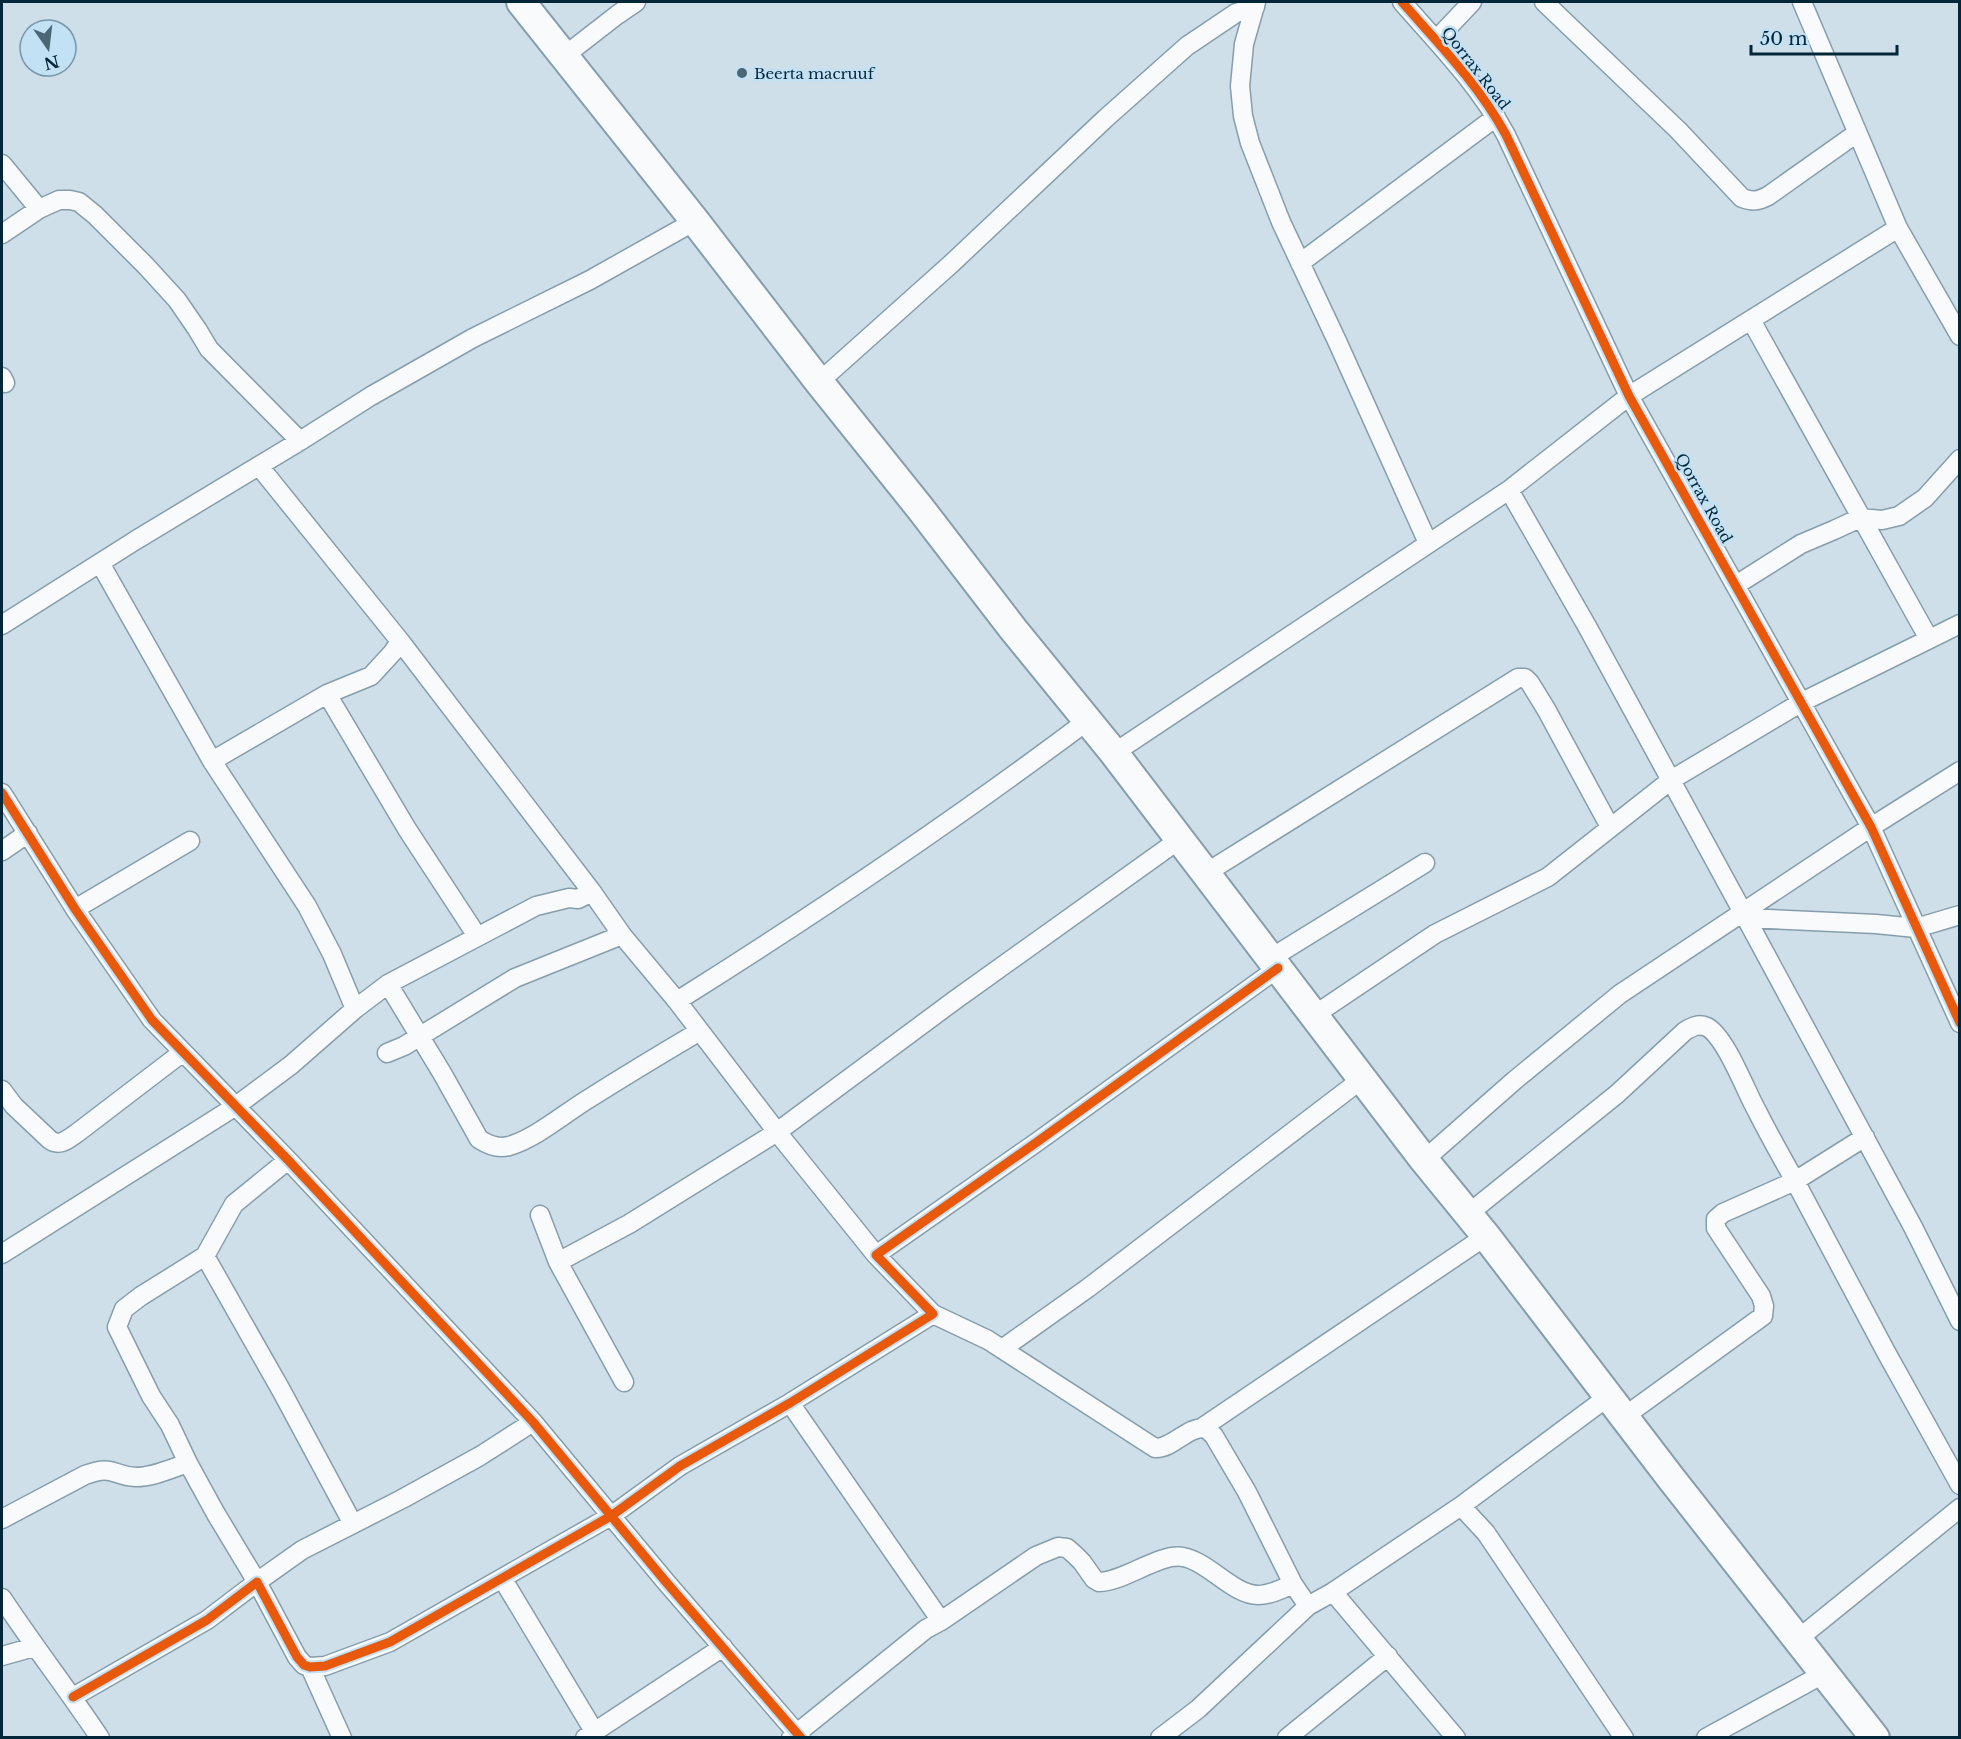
<svg xmlns="http://www.w3.org/2000/svg" width="1961" height="1739" font-family="'Libre Baskerville',serif">
<style>
.lines{fill:none;stroke-linecap:round;stroke-linejoin:round}
.minor-casing{stroke:#869eab;stroke-width:21}
.primary-casing{stroke:#869eab;stroke-width:32}
.minor{stroke:#f8fafc;stroke-width:18}
.primary{stroke:#f8fafc;stroke-width:28}
.cycleway-casing{stroke:#c3e1f5;stroke-width:13}
.cycleway{stroke:#e8590c;stroke-width:9}
.poi-dot{fill:#4a6776;stroke:#c3e1f5;stroke-width:2}
.labels{text-anchor:middle;dominant-baseline:central;stroke-width:5;stroke-linejoin:round;paint-order:stroke}
.street-label{font-size:15px;fill:#032638;stroke:#c3e1f5}
.poi-label{font-size:15px;fill:#032638;stroke:#c3e1f5;text-anchor:start}
</style>
<rect width="100%" height="100%" fill="#cedfea"/>
<g class="lines">
<g class="minor-casing">
<path id="minor" d="M1256 2 1244 44 1240 86 1243 116 1250 143 1281 222 1337 341 1428 543
M1402 2C1439 44 1479 85 1506 135L1629 396 1871 827 1960 1023
M1544 2 1678 130 1742 198C1753 202 1758 201 1768 196L1857 133
M1802 2 1898 228 1960 336
M1436 40 1472 2
M563 57 617 15 636 2
M2 164 39 209
M2 234 39 209 59 200H70L79 202 95 215 146 266 177 300 197 329 209 349 300 441
M1300 263 1496 117
M1751 320 1929 639
M2 377 5 383
M819 382 951 264 1106 118 1187 46 1236 13 1255 7
M1509 490 1588 628 1746 918 1913 1227 1960 1321
M1736 585 1801 544 1834 530 1860 518 1882 520 1899 516 1925 498 1960 459
M2 625 136 540 300 441 371 396 473 338 590 280 695 221
M400 641 592 892
M327 694 407 829 477 936
M1114 753 1509 490 1629 396 1898 228
M212 761 327 694 371 676 393 652 400 641 259 466
M2 793 75 909 152 1020 288 1160 533 1422 666 1582 801 1738
M2 851 28 833
M1206 873 1518 678H1525L1530 683 1546 709 1610 827
M75 909 190 841
M1746 918 1876 924 1916 928 1960 915
M1271 958 1425 863
M388 984 442 1073 479 1139C488 1145 498 1149 509 1146 534 1139 563 1115 585 1101 623 1077 661 1054 700 1031
M677 1001C817 913 955 820 1087 721
M355 1009 388 984 536 906 569 898 578 899 592 892 622 935 677 1001 777 1132 876 1255
M1313 1016 1435 934 1548 877 1671 780 1802 702 1960 624
M387 1053 404 1046 515 978 622 935
M2 1090 14 1106 50 1140C60 1147 68 1139 77 1133L183 1052
M1424 1160 1515 1080 1620 994 1871 827 1960 771
M1468 1214 1617 1094 1685 1031C1692 1027 1699 1023 1707 1027 1726 1037 1746 1092 1757 1111 1769 1135 1782 1158 1795 1181L1865 1137
M540 1215 558 1262 624 1382
M2 1254 236 1106 291 1065 355 1009 332 954 307 906 212 761 100 563
M205 1256 281 1390 353 1524
M558 1262 629 1224 777 1132 955 1000 1180 839
M933 1314 988 1340 1155 1448C1173 1449 1187 1426 1206 1428L1214 1436 1247 1492 1293 1584
M1002 1349 1088 1288 1362 1079
M790 1403 941 1621
M1625 1416 1763 1316 1764 1306 1761 1296 1716 1228V1219L1723 1213 1795 1181 1886 1352 1960 1485
M1203 1427 1486 1236
M188 1463 170 1425 151 1396 117 1327 124 1309 141 1296 205 1256 234 1204 288 1160
M1461 1506 1609 1396
M2 1519 85 1475C114 1464 112 1476 136 1477 154 1477 172 1468 188 1463L216 1514 257 1582 302 1550 402 1499 480 1456 533 1422
M502 1578 594 1731
M1333 1592 1456 1738
M2 1598C33 1645 68 1690 100 1738
M1798 1639 1960 1508
M2 1656 34 1647
M310 1667 342 1738
M73 1697 207 1620 257 1582 297 1657 304 1665 310 1667 325 1666 390 1642 611 1516 680 1466 790 1403 933 1314 876 1255 1037 1142 1278 968
M585 1738 723 1647
M791 1738 926 1629 941 1621 1036 1556 1058 1547 1067 1548 1075 1555 1082 1562 1094 1579 1099 1582C1126 1581 1159 1553 1183 1557 1209 1562 1233 1595 1258 1595 1270 1595 1282 1589 1293 1584L1308 1606 1333 1592 1461 1506 1486 1533 1624 1738
M1160 1738 1198 1709 1308 1606
M1287 1738 1388 1656
M1706 1738 1825 1673"/>
</g>
<g class="primary-casing">
<path id="primary" d="M521 2 695 221 819 382 920 508 1013 629 1114 753 1424 1160 1486 1236 1670 1477 1875 1738"/>
</g>
<use href="#minor" class="minor"/>
<use href="#primary" class="primary"/>
<g class="cycleway-casing">
<path id="cycleway" d="M1402 2C1439 44 1479 85 1506 135L1629 396 1871 827 1960 1023
M2 793 75 909 152 1020 288 1160 533 1422 666 1582 801 1738
M73 1697 207 1620 257 1582 297 1657 304 1665 310 1667 325 1666 390 1642 611 1516 680 1466 790 1403 933 1314 876 1255 1037 1142 1278 968"/>
</g>
<use href="#cycleway" class="cycleway"/>
</g>
<circle class="poi-dot" cx="742" cy="73" r="6"/>
<g class="labels">
<g class="street-label">
<text transform="translate(1476 68) rotate(52)">Qorrax Road</text>
<text transform="translate(1704 498) rotate(61)">Qorrax Road</text>
</g>
<g class="poi-label">
<text x="754" y="73">Beerta macruuf</text>
</g>
</g>
<rect width="1961" height="1739" fill="none" stroke="#032638" stroke-width="6"/>
<g transform="translate(48 48) rotate(166)"><circle r="28" fill="#c3e1f5" stroke="#7696a9" stroke-width="1.5"/>
<path d="M0-4.5L10 22L0 15L-10 22Z" fill="#4a6776"/>
<text y="-9" font-size="16" font-weight="bold" text-anchor="middle" fill="#032638">N</text>
</g>
<path d="M1751 45v9h146v-9" fill="none" stroke="#032638" stroke-width="3"/>
<text x="1760" y="45" font-size="18" fill="#032638" stroke="#c3e1f5" stroke-width="4.5" paint-order="stroke">50 m</text>
</svg>
